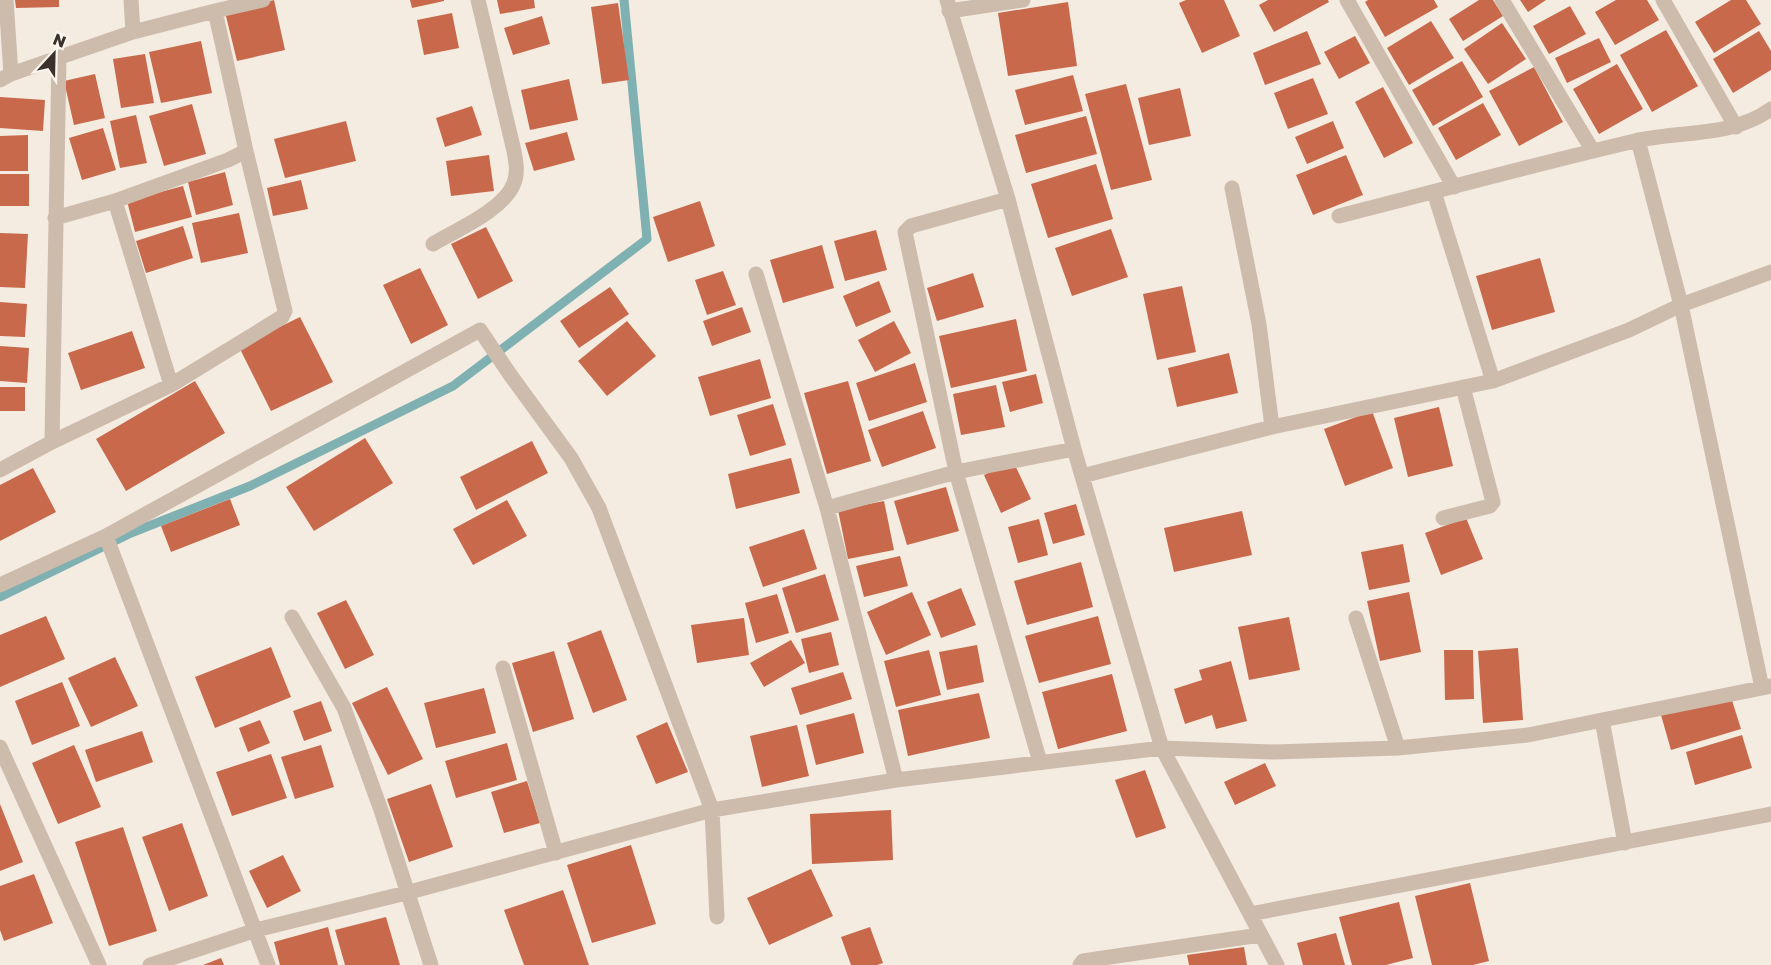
<svg xmlns="http://www.w3.org/2000/svg" width="1771" height="965" font-family="'Golos Text',sans-serif">
<style>
.lines{fill:none;stroke-linecap:round;stroke-linejoin:round}
.stream{stroke:#7fb0b2;stroke-width:9}
.building{fill:#c8694b}
.minor{stroke:#cdbbac;stroke-width:15}
</style>
<rect width="100%" height="100%" fill="#f4ebe1"/>
<g class="lines">
<path class="stream" d="M0 597 131 533 250 486 453 386 647 239 624 0"/>
</g>
<path class="building" d="M15 0H59V7L16 8Z
M274 0 285 50 237 61 225 12Z
M410 0H444V1L412 8Z
M497 0H534L535 8 500 14Z
M1186 0H1224L1240 36 1202 53 1179 3Z
M1268 0H1328L1329 2 1274 32 1259 5Z
M1368 0H1434L1438 7 1385 37 1365 2Z
M1479 0H1493L1503 16 1463 41 1449 19Z
M1520 0H1546L1528 12Z
M1616 0H1647L1659 20 1615 45 1595 12Z
M1731 0H1746L1761 24 1714 53 1695 22Z
M1068 2 1077 66 1008 76 998 13Z
M618 3 629 80 602 84 591 7Z
M1570 6 1586 34 1549 54 1533 26Z
M452 13 459 48 424 55 417 20Z
M542 16 550 44 513 55 504 28Z
M1431 21 1454 58 1409 85 1387 48Z
M1502 23 1526 59 1488 84 1464 49Z
M1666 30 1698 86 1652 112 1620 55Z
M1307 31 1321 64 1265 85 1253 53Z
M1759 31 1771 51V70L1733 93 1713 59Z
M1355 36 1370 63 1339 79 1324 52Z
M1599 38 1611 62 1567 83 1555 58Z
M201 41 212 93 161 103 149 52Z
M145 54 154 103 121 108 113 59Z
M1462 61 1483 97 1433 126 1412 90Z
M1617 64 1643 109 1599 134 1573 89Z
M1534 67 1563 122 1519 146 1489 91Z
M95 74 105 118 74 125 64 81Z
M1073 75 1083 111 1025 125 1015 90Z
M1313 78 1328 114 1288 129 1274 93Z
M569 79 578 120 530 130 521 90Z
M1126 84 1152 180 1111 190 1085 94Z
M1383 87 1413 143 1384 158 1355 102Z
M1180 88 1191 136 1149 145 1138 98Z
M0 97 45 100 43 131 0 128Z
M1483 103 1501 135 1456 160 1438 128Z
M192 104 206 154 164 166 149 116Z
M472 106 482 135 445 147 436 118Z
M136 115 147 163 120 168 110 121Z
M1086 116 1097 154 1026 173 1015 135Z
M346 121 356 161 285 178 274 139Z
M1333 121 1344 148 1307 164 1295 137Z
M103 128 116 170 82 180 69 138Z
M567 132 575 160 534 171 525 143Z
M28 135V171H0V136Z
M489 155 494 191 451 196 446 161Z
M1346 155 1363 195 1313 215 1296 175Z
M1096 164 1113 219 1048 238 1031 184Z
M225 172 233 205 196 215 188 182Z
M0 174H29V206H0Z
M301 180 308 209 273 216 267 188Z
M183 186 192 217 135 232 127 201Z
M700 201 715 246 668 262 653 217Z
M239 213 248 253 201 263 192 223Z
M183 226 193 258 146 273 136 241Z
M486 227 513 281 478 299 451 244Z
M1111 229 1128 277 1072 296 1055 248Z
M876 230 887 270 845 281 834 241Z
M0 233 28 234 25 288 0 287Z
M822 245 834 288 783 303 770 260Z
M1540 258 1555 312 1492 330 1476 276Z
M420 268 448 325 411 344 383 285Z
M723 271 736 305 707 315 695 280Z
M973 273 984 307 937 321 927 288Z
M879 281 891 312 856 327 843 296Z
M1182 286 1196 352 1157 360 1143 294Z
M610 287 629 314 579 348 560 321Z
M0 302 27 304 25 337 0 336Z
M742 307 751 332 712 346 703 321Z
M300 317 333 382 271 411 239 347Z
M1016 319 1027 371 951 388 939 336Z
M627 321 656 356 607 396 578 361Z
M894 321 911 353 875 372 858 340Z
M132 331 145 368 81 390 68 353Z
M0 346 29 348 27 383 0 381Z
M1229 353 1238 393 1177 407 1168 368Z
M760 359 771 398 710 416 698 377Z
M915 363 927 402 869 421 856 383Z
M1036 374 1043 403 1010 412 1002 382Z
M195 381 225 433 126 491 96 439Z
M848 381 871 461 827 474 804 393Z
M996 385 1005 427 961 435 953 394Z
M0 387H25V411H0Z
M773 404 786 445 750 456 737 415Z
M1439 407 1453 466 1408 477 1394 418Z
M923 411 936 448 882 467 868 430Z
M1372 411 1393 468 1345 486 1324 429Z
M365 438 393 483 314 531 286 487Z
M532 441 548 473 476 510 460 477Z
M791 458 800 493 736 509 728 474Z
M1013 461 1031 499 1001 513 984 475Z
M33 468 56 512 0 541V485Z
M946 487 959 531 907 545 894 501Z
M230 499 240 525 171 552 161 526Z
M507 500 527 536 473 565 453 529Z
M884 501 894 550 848 559 838 510Z
M1076 504 1085 535 1053 544 1044 513Z
M1242 511 1252 555 1174 572 1164 528Z
M1466 518 1483 559 1441 575 1425 533Z
M1039 519 1048 555 1018 563 1008 527Z
M804 529 817 569 763 587 749 547Z
M1403 544 1410 582 1369 590 1361 552Z
M900 556 908 586 864 597 856 566Z
M1081 562 1093 607 1027 625 1014 581Z
M825 574 839 620 796 633 782 588Z
M961 588 976 625 941 638 927 602Z
M912 592 931 635 886 655 867 612Z
M1409 592 1421 652 1380 661 1367 601Z
M777 594 789 633 756 643 745 603Z
M346 600 374 655 345 669 317 613Z
M46 616 65 659 0 687V635Z
M1098 616 1111 664 1039 683 1025 636Z
M1289 617 1300 670 1249 680 1238 627Z
M744 618 749 655 697 663 691 625Z
M601 630 627 700 593 713 567 643Z
M831 632 839 665 809 673 801 639Z
M791 640 805 663 764 687 750 663Z
M977 645 984 682 947 690 939 652Z
M271 647 291 697 215 728 195 677Z
M1518 648 1523 720 1483 723 1478 651Z
M929 650 941 695 896 707 884 661Z
M1444 650H1473L1474 699 1445 700Z
M554 651 574 719 533 732 512 663Z
M115 657 138 706 91 727 68 678Z
M1231 661 1247 721 1216 729 1212 715 1185 724 1174 689 1202 680 1199 670Z
M843 672 852 699 800 715 791 688Z
M1112 674 1127 731 1058 749 1042 692Z
M62 682 80 726 32 745 15 701Z
M387 687 423 759 388 775 352 703Z
M484 688 496 733 436 748 424 703Z
M979 693 990 738 908 756 898 710Z
M1730 694 1741 729 1671 750 1661 715Z
M321 701 332 731 304 741 293 711Z
M854 713 864 753 816 765 806 725Z
M260 720 270 743 248 752 239 728Z
M667 722 688 772 656 784 636 736Z
M797 725 809 776 762 787 750 736Z
M142 731 153 762 96 782 85 750Z
M1742 735 1752 768 1695 785 1686 752Z
M507 743 517 780 456 798 445 761Z
M74 745 101 807 58 824 32 763Z
M321 745 334 787 295 799 281 757Z
M271 754 287 798 232 816 216 772Z
M1265 763 1276 786 1235 805 1224 782Z
M1145 770 1166 828 1136 838 1115 780Z
M527 781 540 823 504 833 491 792Z
M431 784 453 847 409 862 387 799Z
M0 804 23 862 0 871Z
M891 810 893 860 812 864 810 814Z
M182 823 208 896 169 911 142 837Z
M123 827 157 931 109 946 75 842Z
M631 845 656 924 592 943 567 865Z
M283 855 301 891 267 908 249 871Z
M811 869 833 916 769 945 747 898Z
M34 874 53 923 4 941 0 930V886Z
M1470 883 1489 961 1473 965H1432L1415 896Z
M563 890 589 965H524L504 910Z
M1399 902 1413 958 1386 965H1352L1339 917Z
M386 917 400 965H345L335 930Z
M328 927 338 965H280L274 942Z
M870 927 883 963 877 965H851L841 937Z
M1336 933 1345 965H1303L1297 943Z
M1244 947 1247 965H1189L1187 955Z
M221 958 224 965H203Z"/>
<g class="lines">
<path class="minor" d="M947 0 1008 199 1074 449 1162 748 1277 965
M1347 0 1454 187
M1502 0 1593 151
M1663 0 1736 127
M215 11 263 0
M949 11 1023 0
M133 32 215 11 246 151 285 311 282 317 171 385
M11 74 133 32 131 0
M0 80 11 74 6 0
M1638 140 1681 305 1762 688
M1232 188 1259 324 1272 427
M1008 199 911 226 905 232 956 472 1040 762
M115 201 228 160 246 151
M1339 216C1438 191 1536 164 1635 141 1682 130 1730 138 1771 109
M433 244C456 230 504 210 514 183 518 173 516 162 514 151L478 0
M756 274 827 508 896 780
M1493 381 1629 330 1681 305 1771 272
M52 442 171 385 115 201 55 218
M0 470 52 442 59 57
M1082 476 1272 427 1493 381 1434 192
M827 508 956 472 1074 449
M1443 518 1490 506 1493 502 1463 387
M106 536 268 965
M0 585 106 536 480 330 511 376 571 458 599 508 712 810 406 893 256 930 150 965
M292 617 344 708 381 810 431 965
M1356 618 1398 748
M503 668 556 853
M1602 720 1625 843
M0 747 99 965
M1250 914 1771 814
M717 917 712 810 896 780 1162 748 1274 752 1398 748 1528 735 1771 686
M1080 965 1083 961 1260 935"/>
</g>
<g transform="translate(54 54) rotate(22)" stroke="#fbf5ee" stroke-width="4.5" paint-order="stroke">
<path d="M0-4.5L10 22L0 15L-10 22Z" fill="#3b302b"/>
<text y="-9" font-size="16" font-weight="bold" text-anchor="middle" fill="#3b302b">N</text>
</g>
</svg>
